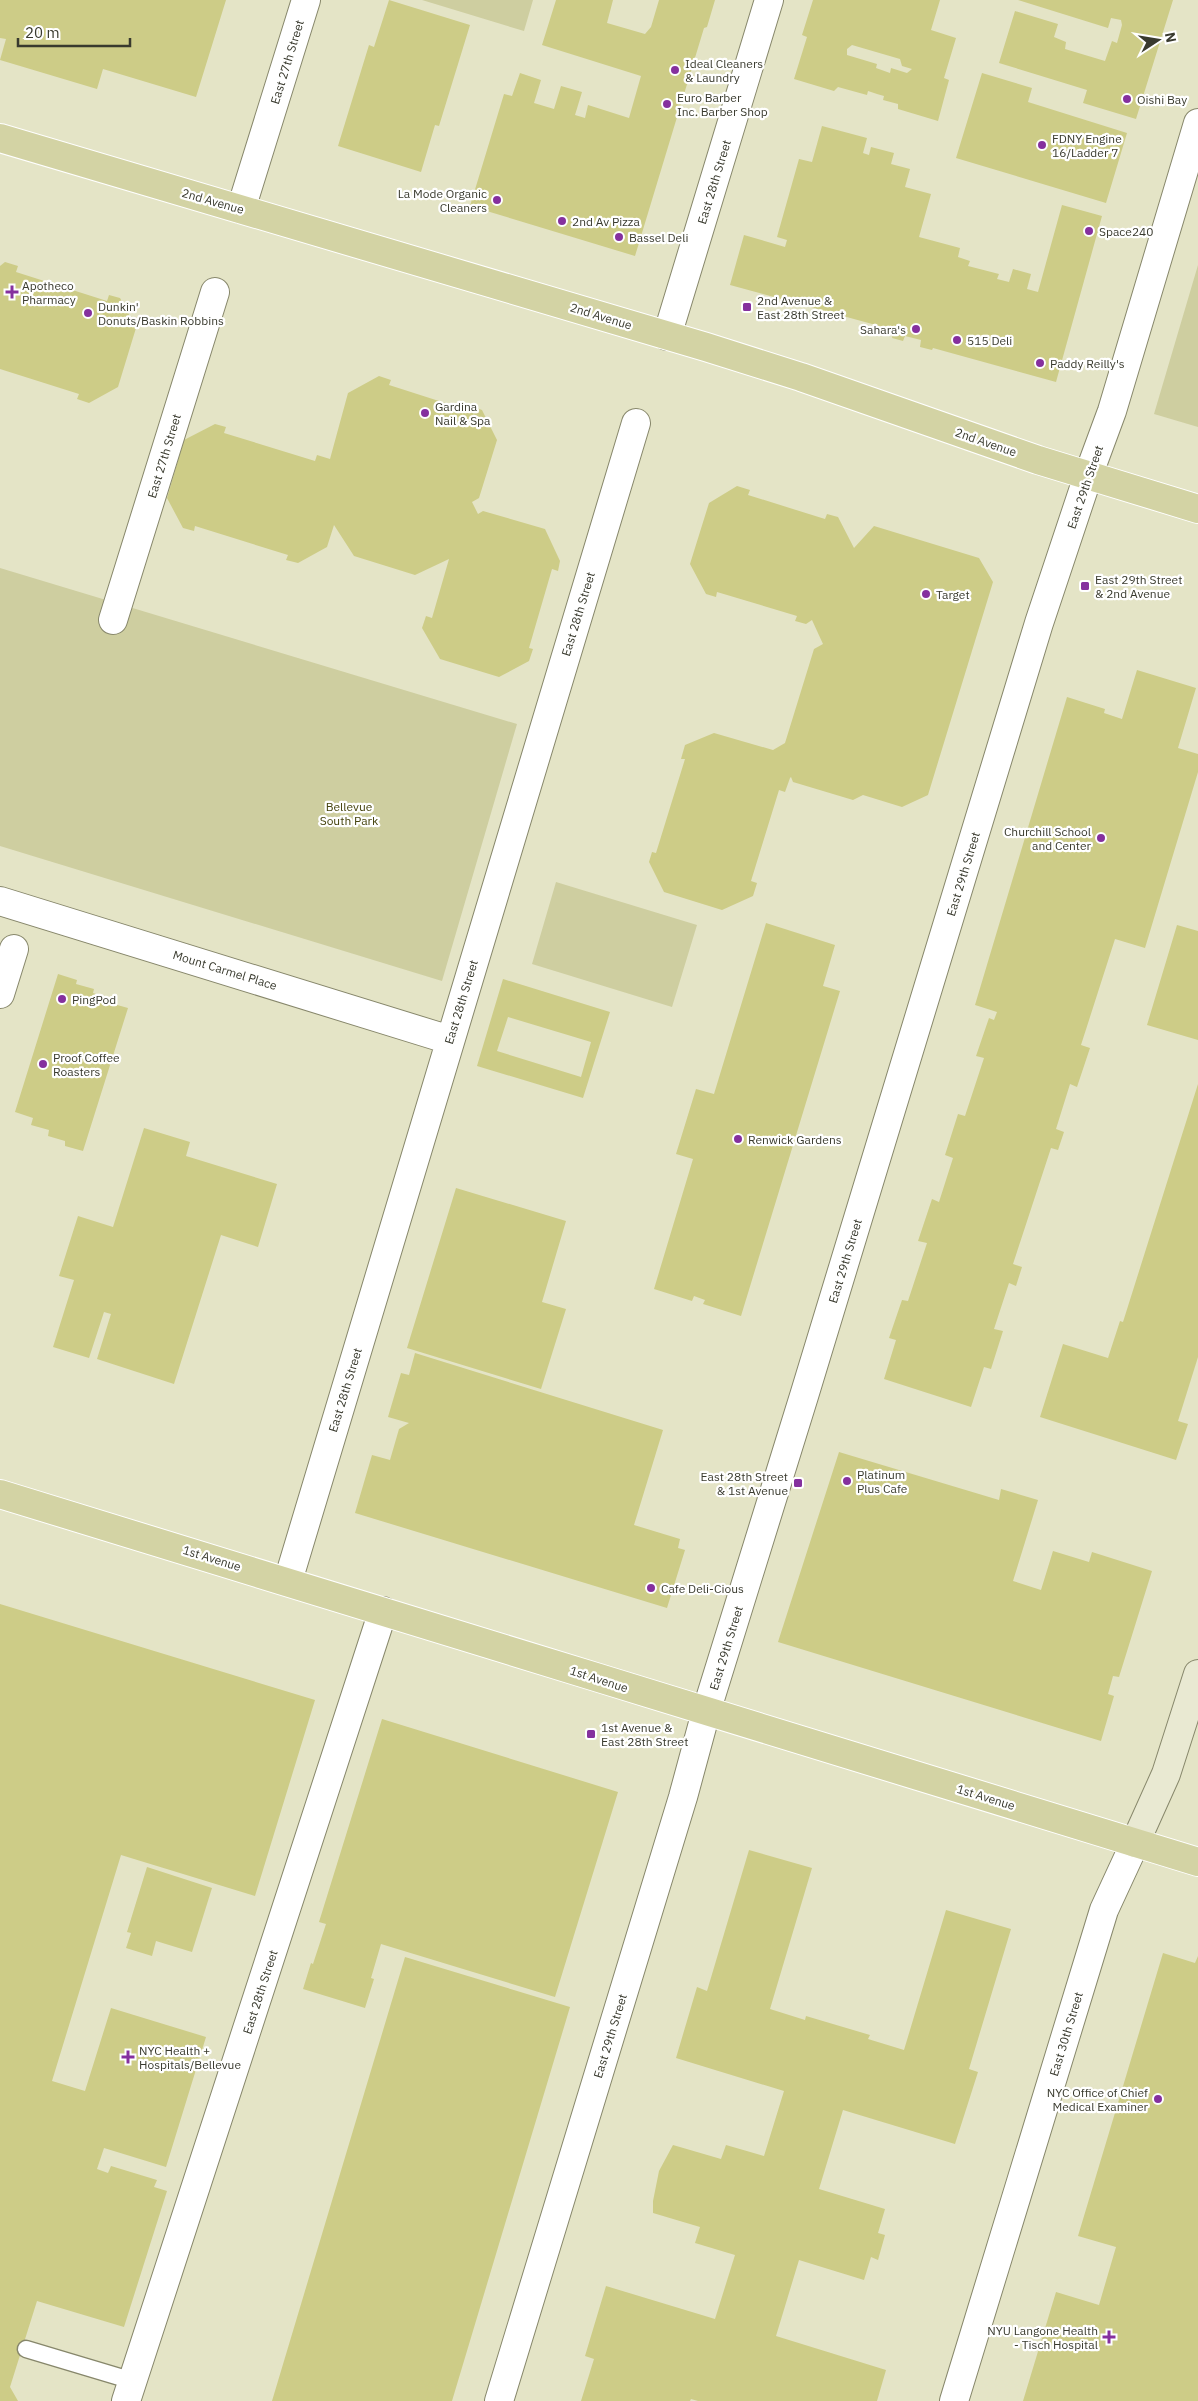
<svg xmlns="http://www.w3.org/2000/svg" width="1198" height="2401" font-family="'IBM Plex Sans',sans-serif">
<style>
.green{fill:#cecea0}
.building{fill:#cdcc87;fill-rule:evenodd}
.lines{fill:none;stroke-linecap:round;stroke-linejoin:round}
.lane-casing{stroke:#87876b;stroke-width:19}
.street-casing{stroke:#87876b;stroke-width:30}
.secondary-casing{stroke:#87876b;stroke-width:30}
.primary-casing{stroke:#fff;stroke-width:30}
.lane{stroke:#fff;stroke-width:16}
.street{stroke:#fff;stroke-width:28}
.secondary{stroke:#e9e9d2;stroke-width:28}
.primary{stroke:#d3d3a4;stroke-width:28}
.poi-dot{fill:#85309e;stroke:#fff;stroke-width:2}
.labels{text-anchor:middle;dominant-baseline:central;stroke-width:4.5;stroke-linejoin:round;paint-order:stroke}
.street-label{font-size:12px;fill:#393a2e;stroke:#fff}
.poi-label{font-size:12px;fill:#393a2e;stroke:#fff;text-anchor:start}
.park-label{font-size:12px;fill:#45430d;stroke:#fff}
</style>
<rect width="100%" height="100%" fill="#e4e4c6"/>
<path class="green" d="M422 0H533L524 31Z
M1198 265V427L1154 414Z
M0 568 517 724 442 981 0 846Z
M556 882 697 925 672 1007 532 964Z"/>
<path class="building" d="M0 0H226L196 97 103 69 97 89 0 60 6 39 0 38Z
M389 0 470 25 439 126 435 125 421 172 338 146 369 45 374 47Z
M556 0H613L607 23 645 34 651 27 659 0H715L707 27 704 28 635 256 470 206 504 94 512 96 520 73 541 80 534 103 554 109 561 86 582 92 575 115 585 118 588 105 629 118 641 76 542 45Z
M813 0H940L931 30 956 38 944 78 949 80 938 121 898 109V104L883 100 884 96 877 94 868 91 867 95 838 87 834 91 794 79 807 37 802 35ZM852 45 900 59 902 66 912 69 907 73 891 68 890 73 876 68 877 64 847 55V49Z
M1018 0H1173L1136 119 1083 103 1087 90 999 63 1015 11 1058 24 1054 37 1066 42 1065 49 1105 61 1112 41 1117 43 1122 25 1121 20 1111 18 1108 28Z
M982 73 1032 88 1028 102 1127 133 1106 203 956 158Z
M822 126 867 138 863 153 869 155 871 147 894 153 891 164 910 169 905 187 931 194 919 237 960 248 958 257 970 261 968 266 999 274 997 279 1009 282 1013 269 1031 274 1027 289 1038 292 1062 205 1102 216 1056 382 933 348 932 350 920 347 921 340 905 336 903 341 892 338 894 330 730 285 744 235 785 247 787 240 777 237 799 159 812 162Z
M5 262 18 266 16 272 107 301 109 295 120 298 136 328 118 387 89 403 77 399 79 394 0 369V266Z
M379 376 391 380 389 385 467 410 469 405 482 410 497 440 479 498 472 502 478 514 483 511 545 529 560 561 558 571 552 569 529 648 533 649 529 661 499 677 440 659 422 628 426 616 432 618 449 559 415 575 354 556 334 525 327 547 298 563 286 560 288 555 195 526 194 531 183 528 167 498 184 440 215 424 226 427 224 433 315 461 317 455 330 459 348 393Z
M737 486 750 490 748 495 825 519 827 514 838 517 854 548 874 526 979 558 993 582 928 795 902 807 863 795 853 800 793 782 791 777 790 778 785 792 779 790 751 881 757 883 753 896 722 910 664 892 649 862 652 852 656 853 685 759H681L685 745 714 733 773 750 785 743 814 649 823 644 812 620 806 624 795 621 797 616 717 592 716 597 706 594 690 564 709 503Z
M1137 670 1196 688 1178 748 1198 754V772L1145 948 1115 939 1081 1045 1090 1048 1077 1087 1070 1084 1056 1129 1064 1132 1058 1150 1051 1148 1013 1264 1022 1267 1016 1286 1009 1283 994 1329 1003 1331 991 1369 984 1367 971 1407 884 1379 896 1340 889 1338 902 1300 908 1301 927 1243 918 1241 932 1199 939 1202 953 1158 945 1155 958 1114 965 1116 984 1058 976 1056 989 1018 994 1020 997 1012 975 1005 1067 697 1105 709 1104 713 1122 719Z
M766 923 835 945 823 986 840 991 741 1316 703 1304 705 1300 694 1296 692 1301 654 1289 693 1159 676 1154 696 1089 714 1094Z
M1177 925 1198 931V1040L1147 1025Z
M58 974 77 980 76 984 94 989 93 993 111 999 110 1003 128 1008 83 1151 65 1146V1141L48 1136 49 1130 31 1125 33 1118 15 1112Z
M503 979 610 1012 583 1098 477 1066ZM508 1017 591 1042 581 1077 497 1051Z
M1198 1084V1357L1178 1421 1188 1424 1176 1460 1040 1417 1063 1344 1108 1358 1120 1321 1123 1322Z
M144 1128 190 1142 186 1156 277 1184 258 1247 221 1235 174 1384 97 1359 111 1314 104 1312 89 1358 53 1347 74 1280 59 1276 78 1216 113 1227Z
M456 1188 566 1221 542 1302 566 1309 541 1389 407 1348Z
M415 1353 663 1430 634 1525 680 1539 678 1548 685 1550 667 1608 355 1513 372 1455 390 1460 399 1429 409 1423 388 1417 401 1373 409 1375Z
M839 1452 999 1500 1001 1489 1038 1500 1013 1581 1041 1590 1053 1551 1089 1562 1092 1552 1152 1571 1119 1677 1113 1676 1108 1694 1114 1696 1101 1741 778 1642Z
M0 1604 315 1700 255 1896 121 1855 52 2081 85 2091 111 2008 206 2037 166 2167 104 2148 97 2169 108 2173 111 2166 157 2180 154 2187 167 2191 124 2327 37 2301 10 2387 18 2401H0Z
M382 1719 618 1792 555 1997 381 1944 371 1978 374 1979 365 2008 303 1989 311 1963 313 1964 326 1924 319 1922Z
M749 1850 812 1868 770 2009 805 2020 806 2016 870 2035 868 2039 904 2050 946 1910 1011 1929 969 2069 978 2072 955 2144 843 2110 819 2189 885 2209 878 2233 885 2235 878 2260 871 2257 864 2280 799 2260 776 2336 886 2370 877 2401H698L691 2399 690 2401H581L594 2359 585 2356 606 2286 715 2319 735 2255 695 2243 700 2227 653 2213V2201L659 2171 673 2145 721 2159 726 2145 764 2156 784 2091 676 2058 697 1987 707 1991Z
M147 1867 212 1888 192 1952 156 1941 152 1956 126 1948 131 1933 127 1932Z
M1163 1953 1195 1963 1198 1956V2401H1023L1056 2292 1099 2305 1116 2247 1078 2236Z
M405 1957 570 2007 452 2401H272Z"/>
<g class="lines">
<g class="lane-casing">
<path id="lane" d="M26 2349 133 2381"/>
</g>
<g class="street-casing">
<path id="street" d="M241 209 306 0
M667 336 769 0
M113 620 215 292
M0 901 450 1040
M0 994 14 949
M288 1581 636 423
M126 2401 383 1611
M499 2401 683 1797 706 1712 804 1396 1039 623 1088 476 1112 411 1198 123
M954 2401 1104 1910 1135 1843"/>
</g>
<g class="secondary-casing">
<path id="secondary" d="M1135 1843 1166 1774 1198 1674"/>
</g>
<g class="primary-casing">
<path id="primary" d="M0 138 706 347 801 377 1038 460 1198 509
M0 1494C400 1615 798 1741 1198 1862"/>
</g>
<use href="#lane" class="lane"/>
<use href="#street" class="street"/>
<use href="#secondary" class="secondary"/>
<use href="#primary" class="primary"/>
</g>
<g class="poi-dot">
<circle cx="675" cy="70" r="5"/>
<circle cx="1127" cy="99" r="5"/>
<circle cx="667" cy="104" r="5"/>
<circle cx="1042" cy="145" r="5"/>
<circle cx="497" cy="200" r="5"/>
<circle cx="562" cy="221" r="5"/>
<circle cx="1089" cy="231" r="5"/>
<circle cx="619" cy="237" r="5"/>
<path d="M9.5 284.5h5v5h5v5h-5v5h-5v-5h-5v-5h5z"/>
<rect x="742" y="302" width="10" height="10" rx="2.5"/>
<circle cx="88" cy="313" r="5"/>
<circle cx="916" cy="329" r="5"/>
<circle cx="957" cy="340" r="5"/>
<circle cx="1040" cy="363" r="5"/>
<circle cx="425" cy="413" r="5"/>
<rect x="1080" y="581" width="10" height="10" rx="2.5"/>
<circle cx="926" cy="594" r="5"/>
<circle cx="1101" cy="838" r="5"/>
<circle cx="62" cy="999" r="5"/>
<circle cx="43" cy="1064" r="5"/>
<circle cx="738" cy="1139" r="5"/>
<circle cx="847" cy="1481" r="5"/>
<rect x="793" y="1478" width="10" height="10" rx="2.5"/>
<circle cx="651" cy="1588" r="5"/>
<rect x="586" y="1729" width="10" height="10" rx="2.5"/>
<path d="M125.5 2049.5h5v5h5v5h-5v5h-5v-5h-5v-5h5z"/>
<circle cx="1158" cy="2099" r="5"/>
<path d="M1106.5 2329.5h5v5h5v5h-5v5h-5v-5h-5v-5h5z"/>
</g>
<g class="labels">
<g class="street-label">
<text transform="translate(287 62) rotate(-73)">East 27th Street</text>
<text transform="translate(714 182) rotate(-73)">East 28th Street</text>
<text transform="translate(213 201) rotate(16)">2nd Avenue</text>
<text transform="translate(601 316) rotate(17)">2nd Avenue</text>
<text transform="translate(986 442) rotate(19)">2nd Avenue</text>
<text transform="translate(164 456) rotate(-73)">East 27th Street</text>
<text transform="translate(1085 487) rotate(-71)">East 29th Street</text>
<text transform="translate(578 614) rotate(-73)">East 28th Street</text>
<text transform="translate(963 874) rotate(-73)">East 29th Street</text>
<text transform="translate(225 970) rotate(17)">Mount Carmel Place</text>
<text transform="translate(461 1002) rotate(-73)">East 28th Street</text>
<text transform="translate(845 1261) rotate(-73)">East 29th Street</text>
<text transform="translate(345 1390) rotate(-73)">East 28th Street</text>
<text transform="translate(212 1558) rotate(17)">1st Avenue</text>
<text transform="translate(726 1648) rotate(-73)">East 29th Street</text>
<text transform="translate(599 1679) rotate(18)">1st Avenue</text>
<text transform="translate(986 1797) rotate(17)">1st Avenue</text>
<text transform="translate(260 1992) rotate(-72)">East 28th Street</text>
<text transform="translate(1066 2034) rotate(-73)">East 30th Street</text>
<text transform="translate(610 2036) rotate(-73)">East 29th Street</text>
</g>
<g class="poi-label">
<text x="685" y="63">Ideal Cleaners<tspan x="685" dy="14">&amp; Laundry</tspan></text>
<text x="677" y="97">Euro Barber<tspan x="677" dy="14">Inc. Barber Shop</tspan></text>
<text x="1137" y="99">Oishi Bay</text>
<text x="1052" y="138">FDNY Engine<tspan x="1052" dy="14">16/Ladder 7</tspan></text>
<text x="487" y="193" text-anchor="end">La Mode Organic<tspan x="487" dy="14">Cleaners</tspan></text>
<text x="572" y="221">2nd Av Pizza</text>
<text x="1099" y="231">Space240</text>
<text x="629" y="237">Bassel Deli</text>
<text x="22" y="285">Apotheco<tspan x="22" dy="14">Pharmacy</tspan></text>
<text x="757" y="300">2nd Avenue &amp;<tspan x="757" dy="14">East 28th Street</tspan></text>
<text x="98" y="306">Dunkin'<tspan x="98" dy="14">Donuts/Baskin Robbins</tspan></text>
<text x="906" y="329" text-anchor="end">Sahara's</text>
<text x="967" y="340">515 Deli</text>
<text x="1050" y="363">Paddy Reilly's</text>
<text x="435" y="406">Gardina<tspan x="435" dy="14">Nail &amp; Spa</tspan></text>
<text x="1095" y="579">East 29th Street<tspan x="1095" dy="14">&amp; 2nd Avenue</tspan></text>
<text x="936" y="594">Target</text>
<text x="1091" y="831" text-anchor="end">Churchill School<tspan x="1091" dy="14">and Center</tspan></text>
<text x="72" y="999">PingPod</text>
<text x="53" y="1057">Proof Coffee<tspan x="53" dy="14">Roasters</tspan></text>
<text x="748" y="1139">Renwick Gardens</text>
<text x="857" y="1474">Platinum<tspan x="857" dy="14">Plus Cafe</tspan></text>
<text x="788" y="1476" text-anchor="end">East 28th Street<tspan x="788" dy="14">&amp; 1st Avenue</tspan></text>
<text x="661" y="1588">Cafe Deli-Cious</text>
<text x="601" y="1727">1st Avenue &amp;<tspan x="601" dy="14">East 28th Street</tspan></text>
<text x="139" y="2050">NYC Health +<tspan x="139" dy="14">Hospitals/Bellevue</tspan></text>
<text x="1148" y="2092" text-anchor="end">NYC Office of Chief<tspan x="1148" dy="14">Medical Examiner</tspan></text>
<text x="1098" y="2330" text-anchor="end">NYU Langone Health<tspan x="1098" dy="14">- Tisch Hospital</tspan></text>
</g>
<g class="park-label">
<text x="349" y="806">Bellevue<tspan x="349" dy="14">South Park</tspan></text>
</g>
</g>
<g transform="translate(1158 40) rotate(78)" stroke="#ffffff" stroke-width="4" paint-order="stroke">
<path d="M0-4L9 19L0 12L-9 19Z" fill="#393a2e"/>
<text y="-8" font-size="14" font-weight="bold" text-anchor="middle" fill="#393a2e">N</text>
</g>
<path d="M18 38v8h112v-8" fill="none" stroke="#393a2e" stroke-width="2.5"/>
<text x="25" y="38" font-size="15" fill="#393a2e" stroke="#ffffff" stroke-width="4" paint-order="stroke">20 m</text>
</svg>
